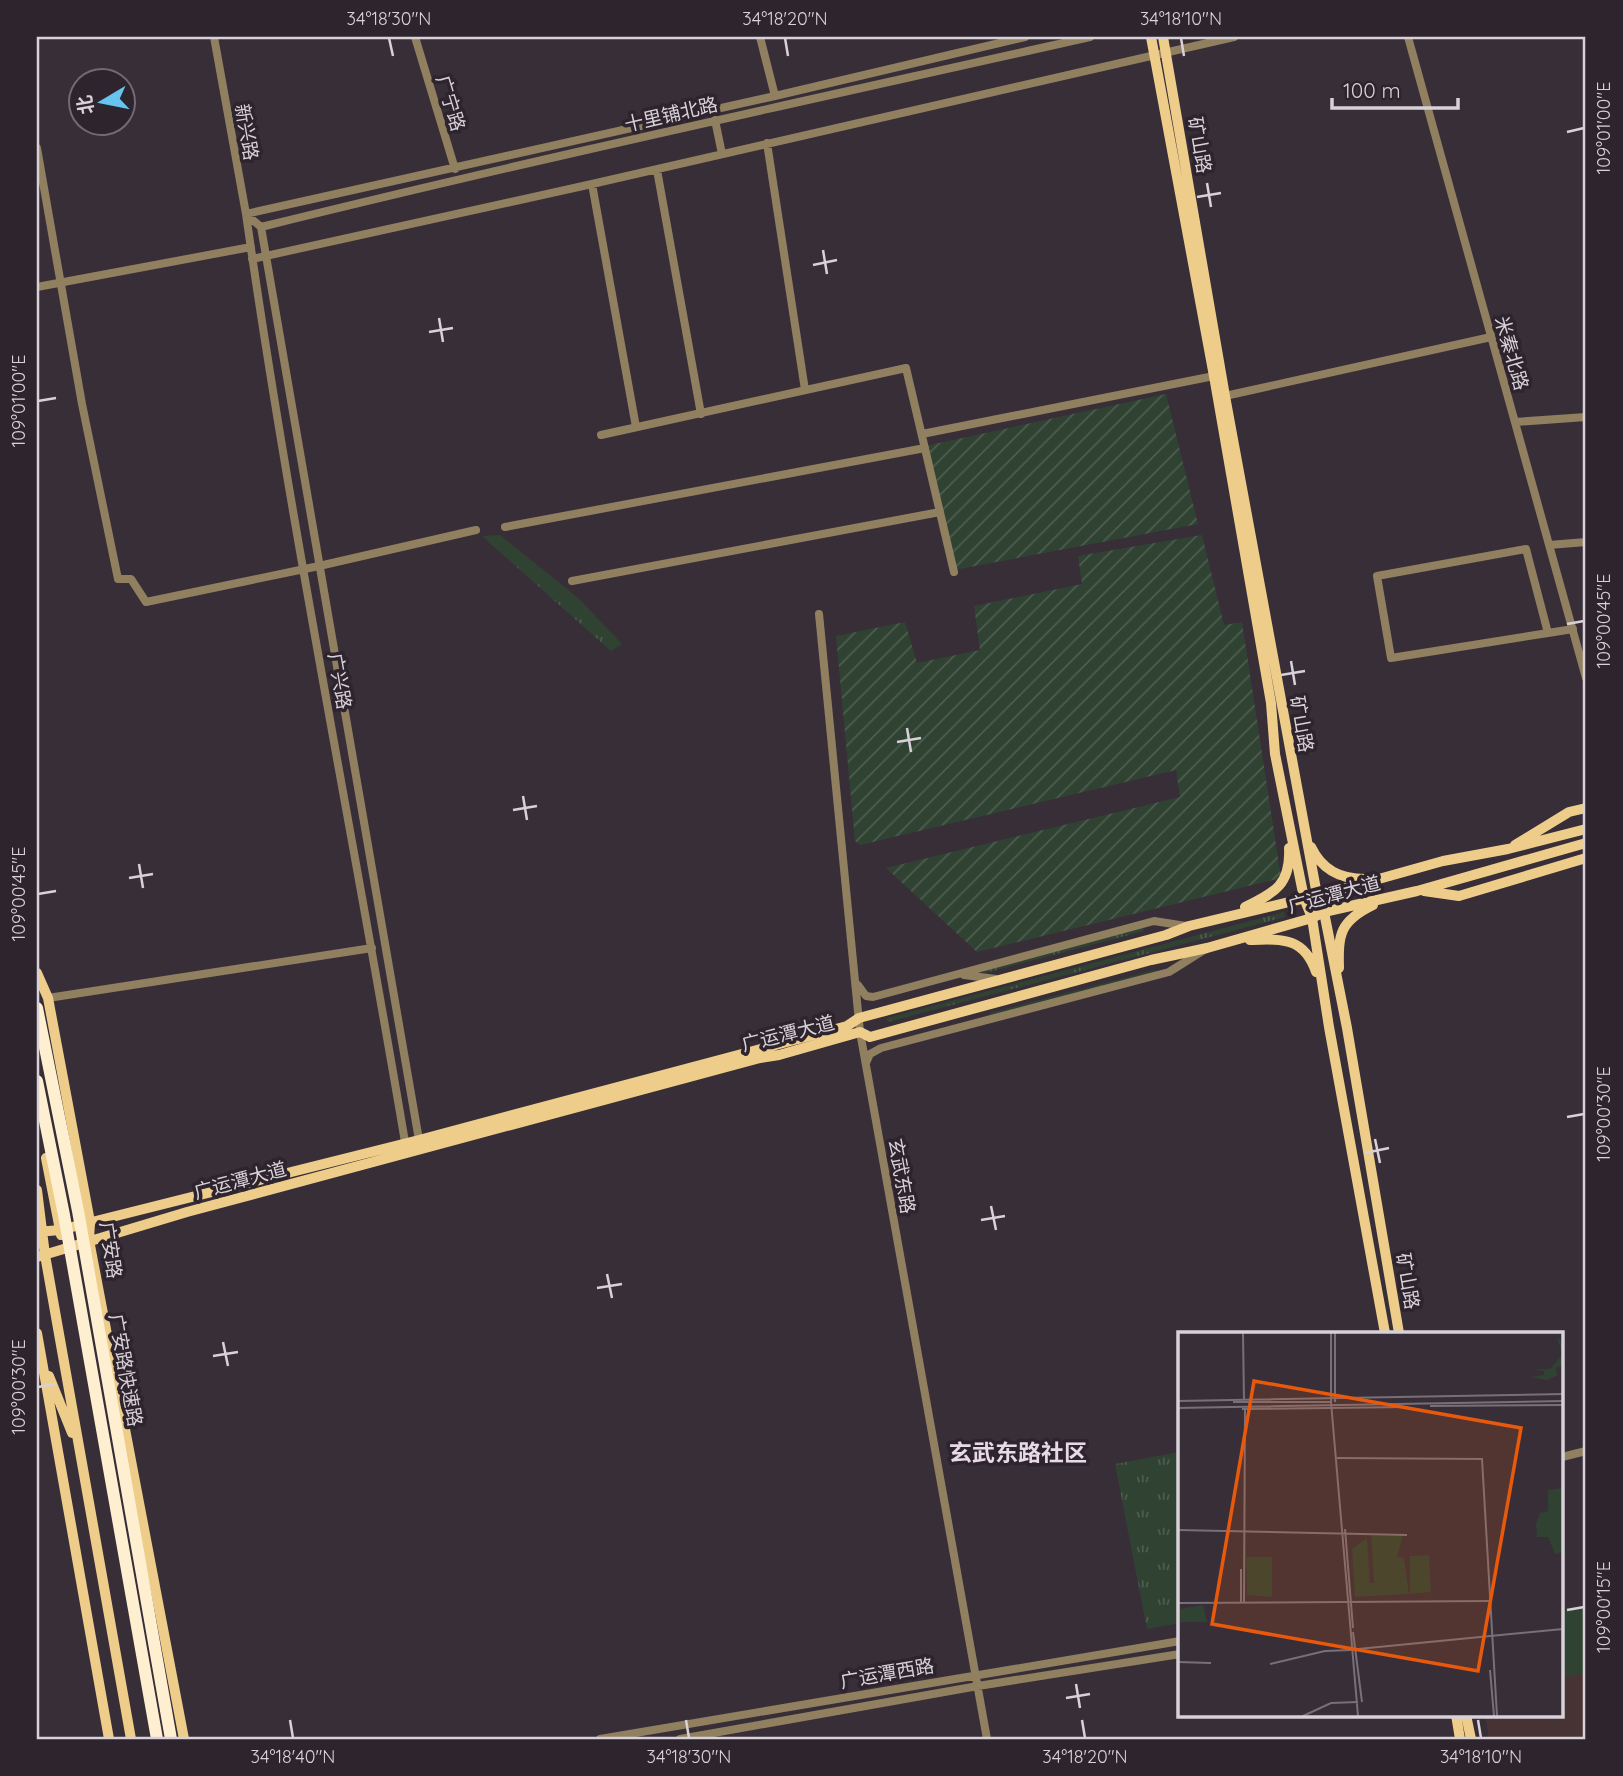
<svg xmlns="http://www.w3.org/2000/svg" width="1623" height="1776" font-family="Quicksand,'Noto Sans SC',sans-serif">
<style>
.education{fill:#483334}
.grass{fill:url(#grass-tufts)}
.park{fill:#304332}
.garden{fill:url(#garden-furrows)}
.lines{fill:none;stroke-linecap:round;stroke-linejoin:round}
.minor{stroke:#908060;stroke-width:8}
.major{stroke:#eecd8b;stroke-width:10}
.highway-bridge{stroke:#ffefd1;stroke-width:12}
.ticks{fill:none;stroke:#d8d1d7;stroke-width:2.5}
.labels{text-anchor:middle;dominant-baseline:central;stroke-width:7;stroke-linejoin:round;paint-order:stroke}
.street-label{font-size:19px;fill:#d8d1d7;stroke:#2e242e}
.quarter-label{font-size:23px;font-weight:bold;fill:#e7d9e6;stroke:#2e242e}
.inset-road{fill:none;stroke:#786f78;stroke-width:2}
.view{fill:#e8590c;fill-opacity:0.15;stroke:#e8590c;stroke-width:3.5}
.inset-edge{fill:none;stroke:#d8d1d7;stroke-width:3.5}
.neatline{fill:none;stroke:#d8d1d7;stroke-width:2.5}
.ticks-label{font-size:18px;text-anchor:middle;fill:#d8d1d7}
</style>
<defs>
<pattern id="grass-tufts" width="24" height="20" patternUnits="userSpaceOnUse" patternTransform="scale(1.75)"><rect width="24" height="20" fill="#304332"/><path d="M3 7l-1-3M5 7V3M7 7l1-3M15 17l-1-3M17 17v-4M19 17l1-3" fill="none" stroke="#4d5d4f"/></pattern>
<pattern id="garden-furrows" width="10" height="10" patternUnits="userSpaceOnUse" patternTransform="scale(1.75)"><rect width="10" height="10" fill="#304332"/><path d="M-1 1l2-2M0 10L10 0M9 11l2-2" fill="none" stroke="#4d5d4f"/></pattern>
</defs>
<rect width="100%" height="100%" fill="#382e38"/>
<path class="education" d="M1586 1607V1739H1489L1485 1715H1562V1611Z"/>
<path class="grass" d="M500 535 578 598 622 644 611 651 482 536Z
M1284 912 1285 917 888 1022 887 1018Z
M1143 927 1144 931 985 973 984 970Z
M1155 970 1156 973 991 1017 990 1013Z
M1180 1452V1623L1147 1629 1115 1464Z"/>
<path class="park" d="M1586 1607V1673L1562 1678V1611Z"/>
<path class="garden" d="M1166 394 1198 524 954 570 925 446Z
M1202 535 1224 625 1242 622 1281 878 977 952 886 868 1180 797 1176 770 860 845 855 841 836 636 905 622 917 663 980 650 974 606 1082 584 1078 556Z"/>
<g class="lines">
<path class="minor" d="M214 37 246 214 261 227
M415 37 455 169
M760 37 775 96
M1408 37 1586 678
M715 120 722 154
M767 143 805 390
M37 148 82 404 118 579H131L146 602 319 566 476 530
M657 170 701 414
M592 184 636 427
M261 227 419 1140 417 1145
M261 227C536 159 814 99 1090 37
M252 259 592 184 1234 37
M37 287 251 247
M1225 396 1491 337
M1515 422 1586 417
M922 434 1219 375
M601 435 906 368 954 572
M505 527 925 448
M1549 545 1586 542
M572 581 940 512
M819 614 860 1032 987 1739
M1548 633 1526 549 1377 576 1391 658 1548 633 1573 629
M964 975 996 979
M858 985 866 996 873 997 1154 921 1186 926
M48 998 372 948
M866 1063 870 1054 881 1048 1169 972 1204 950
M404 1148 405 1142C353 833 290 524 246 214L775 96 1025 37
M1562 1457 1586 1451
M600 1739 1180 1641
M680 1739 978 1686 1180 1654"/>
<path class="major" d="M1151 37 1214 376 1271 703 1275 754 1304 898 1312 918 1329 1027 1385 1333
M1163 37 1225 396 1317 895 1324 912 1347 1028 1399 1333
M1515 845 1569 812 1586 808
M1311 847C1322 870 1340 879 1365 879
M1424 891 1459 896 1586 858
M1245 907C1275 893 1291 884 1289 848
M1250 940C1282 939 1304 937 1316 972
M1339 968C1338 934 1340 921 1373 905
M37 973 48 998 90 1222 89 1240 184 1739
M46 1158 61 1235
M37 1190 45 1255 131 1739
M37 1232 60 1230 419 1140 847 1026 859 1018 1166 935 1189 926 1343 889 1443 861 1508 849 1586 829
M37 1257 187 1212 760 1058 779 1055 860 1032 870 1037 1151 960 1207 948 1312 918 1324 912 1417 891 1586 843
M37 1333 109 1739
M49 1376 72 1433
M1456 1715 1460 1739
M1466 1715 1471 1739"/>
<path class="highway-bridge" d="M37 1008 78 1211 171 1739
M37 1081 64 1215 157 1739"/>
</g>
<path class="ticks" d="M389 38 393 56M785 38 788 56M1181 38 1184 56M1567 132 1584 128M1207 183 1211 207M1197 197 1221 193M823 250 827 274M813 265 837 260M439 318 443 342M429 332 453 328M38 401 56 398M1567 624 1584 621M1291 661 1295 685M1281 675 1305 671M907 728 911 752M897 742 921 738M523 796 527 820M513 810 537 806M139 864 143 888M129 878 153 874M38 894 56 891M1567 1117 1584 1114M1375 1139 1380 1163M1365 1153 1389 1148M991 1206 996 1230M981 1220 1005 1216M607 1274 612 1298M597 1288 622 1284M223 1342 228 1366M213 1356 238 1352M38 1387 56 1384M1567 1610 1584 1607M1076 1684 1080 1708M1066 1698 1090 1694M290 1720 293 1738M686 1720 689 1738M1082 1720 1085 1738M1478 1720 1481 1738"/>
<g class="labels">
<g class="street-label">
<text transform="translate(451 103) rotate(73)">广宁路</text>
<text transform="translate(671 114) rotate(-13)">十里铺北路</text>
<text transform="translate(247 132) rotate(80)">新兴路</text>
<text transform="translate(1200 145) rotate(80)">矿山路</text>
<text transform="translate(1512 353) rotate(74)">米秦北路</text>
<text transform="translate(340 681) rotate(80)">广兴路</text>
<text transform="translate(1302 724) rotate(80)">矿山路</text>
<text transform="translate(1334 894) rotate(-15)">广运潭大道</text>
<text transform="translate(788 1033) rotate(-14)">广运潭大道</text>
<text transform="translate(902 1176) rotate(80)">玄武东路</text>
<text transform="translate(240 1180) rotate(-15)">广运潭大道</text>
<text transform="translate(111 1250) rotate(82)">广安路</text>
<text transform="translate(1408 1281) rotate(80)">矿山路</text>
<text transform="translate(126 1370) rotate(80)">广安路快速路</text>
<text transform="translate(887 1673) rotate(-10)">广运潭西路</text>
</g>
<g class="quarter-label">
<text x="1018" y="1452">玄武东路社区</text>
</g>
</g>
<g transform="translate(1178 1332)">
<rect width="385" height="385" fill="#382e38"/>
<path d="M385 156V220L377 222 370 205H359L358 192 362 181 370 179V158ZM68 225H94V265L69 263Z" fill="#304332"/>
<path d="M379 4 385 12V34L377 36 380 43 369 48 352 45 366 43V39L352 38 372 37 384 23Z" fill="#304332"/>
<path d="M25 273 29 290H2V277Z" fill="#304332"/>
<path d="M193 203 225 204 219 225 226 226 231 262 177 265 174 217 189 206 192 251H196ZM251 223 253 260 232 262V224Z" fill="#304332"/>
<path class="inset-road" d="M65 1 66 69M153 1V70L180 384M157 1V70M0 69 385 62M55 70H154M252 74 385 73M0 76 385 69M64 77 230 75M159 126 304 127 319 384M167 197 175 296M0 198 229 203M63 270V237M0 271 311 269M66 271 67 77M175 300 184 370M180 317 385 297M0 330 33 331M92 332 147 319 173 318M312 338 316 384M125 384 153 371 180 370"/>
<path class="view" d="M76 49 343 96 300 339 34 292Z"/>
<rect width="385" height="385" class="inset-edge"/>
</g>
<rect width="1623" height="1776" fill="none" stroke="#2e242e" stroke-width="77"/>
<g transform="translate(102 102) rotate(260)"><circle r="33" fill="#2e242e" stroke="#726972" stroke-width="2"/>
<path d="M0-5L12 26L0 18L-12 26Z" fill="#66c4ef"/>
<text y="-10" font-size="19" font-weight="bold" text-anchor="middle" fill="#d8d1d7">北</text>
</g>
<path d="M1332 98v10h126v-10" fill="none" stroke="#d8d1d7" stroke-width="3.5"/>
<text x="1343" y="98" font-size="21" fill="#d8d1d7" stroke="#2e242e" stroke-width="5" paint-order="stroke">100 m</text>
<rect x="38" y="38" width="1546" height="1700" class="neatline"/>
<g class="ticks-label">
<text x="389" y="25">34°18'30"N</text>
<text x="785" y="25">34°18'20"N</text>
<text x="1181" y="25">34°18'10"N</text>
<text transform="translate(1604 128) rotate(-90)" y="6">109°01'00"E</text>
<text transform="translate(19 401) rotate(-90)" y="6">109°01'00"E</text>
<text transform="translate(1604 621) rotate(-90)" y="6">109°00'45"E</text>
<text transform="translate(19 894) rotate(-90)" y="6">109°00'45"E</text>
<text transform="translate(1604 1114) rotate(-90)" y="6">109°00'30"E</text>
<text transform="translate(19 1387) rotate(-90)" y="6">109°00'30"E</text>
<text transform="translate(1604 1607) rotate(-90)" y="6">109°00'15"E</text>
<text x="293" y="1763">34°18'40"N</text>
<text x="689" y="1763">34°18'30"N</text>
<text x="1085" y="1763">34°18'20"N</text>
<text x="1481" y="1763">34°18'10"N</text>
</g>
</svg>
